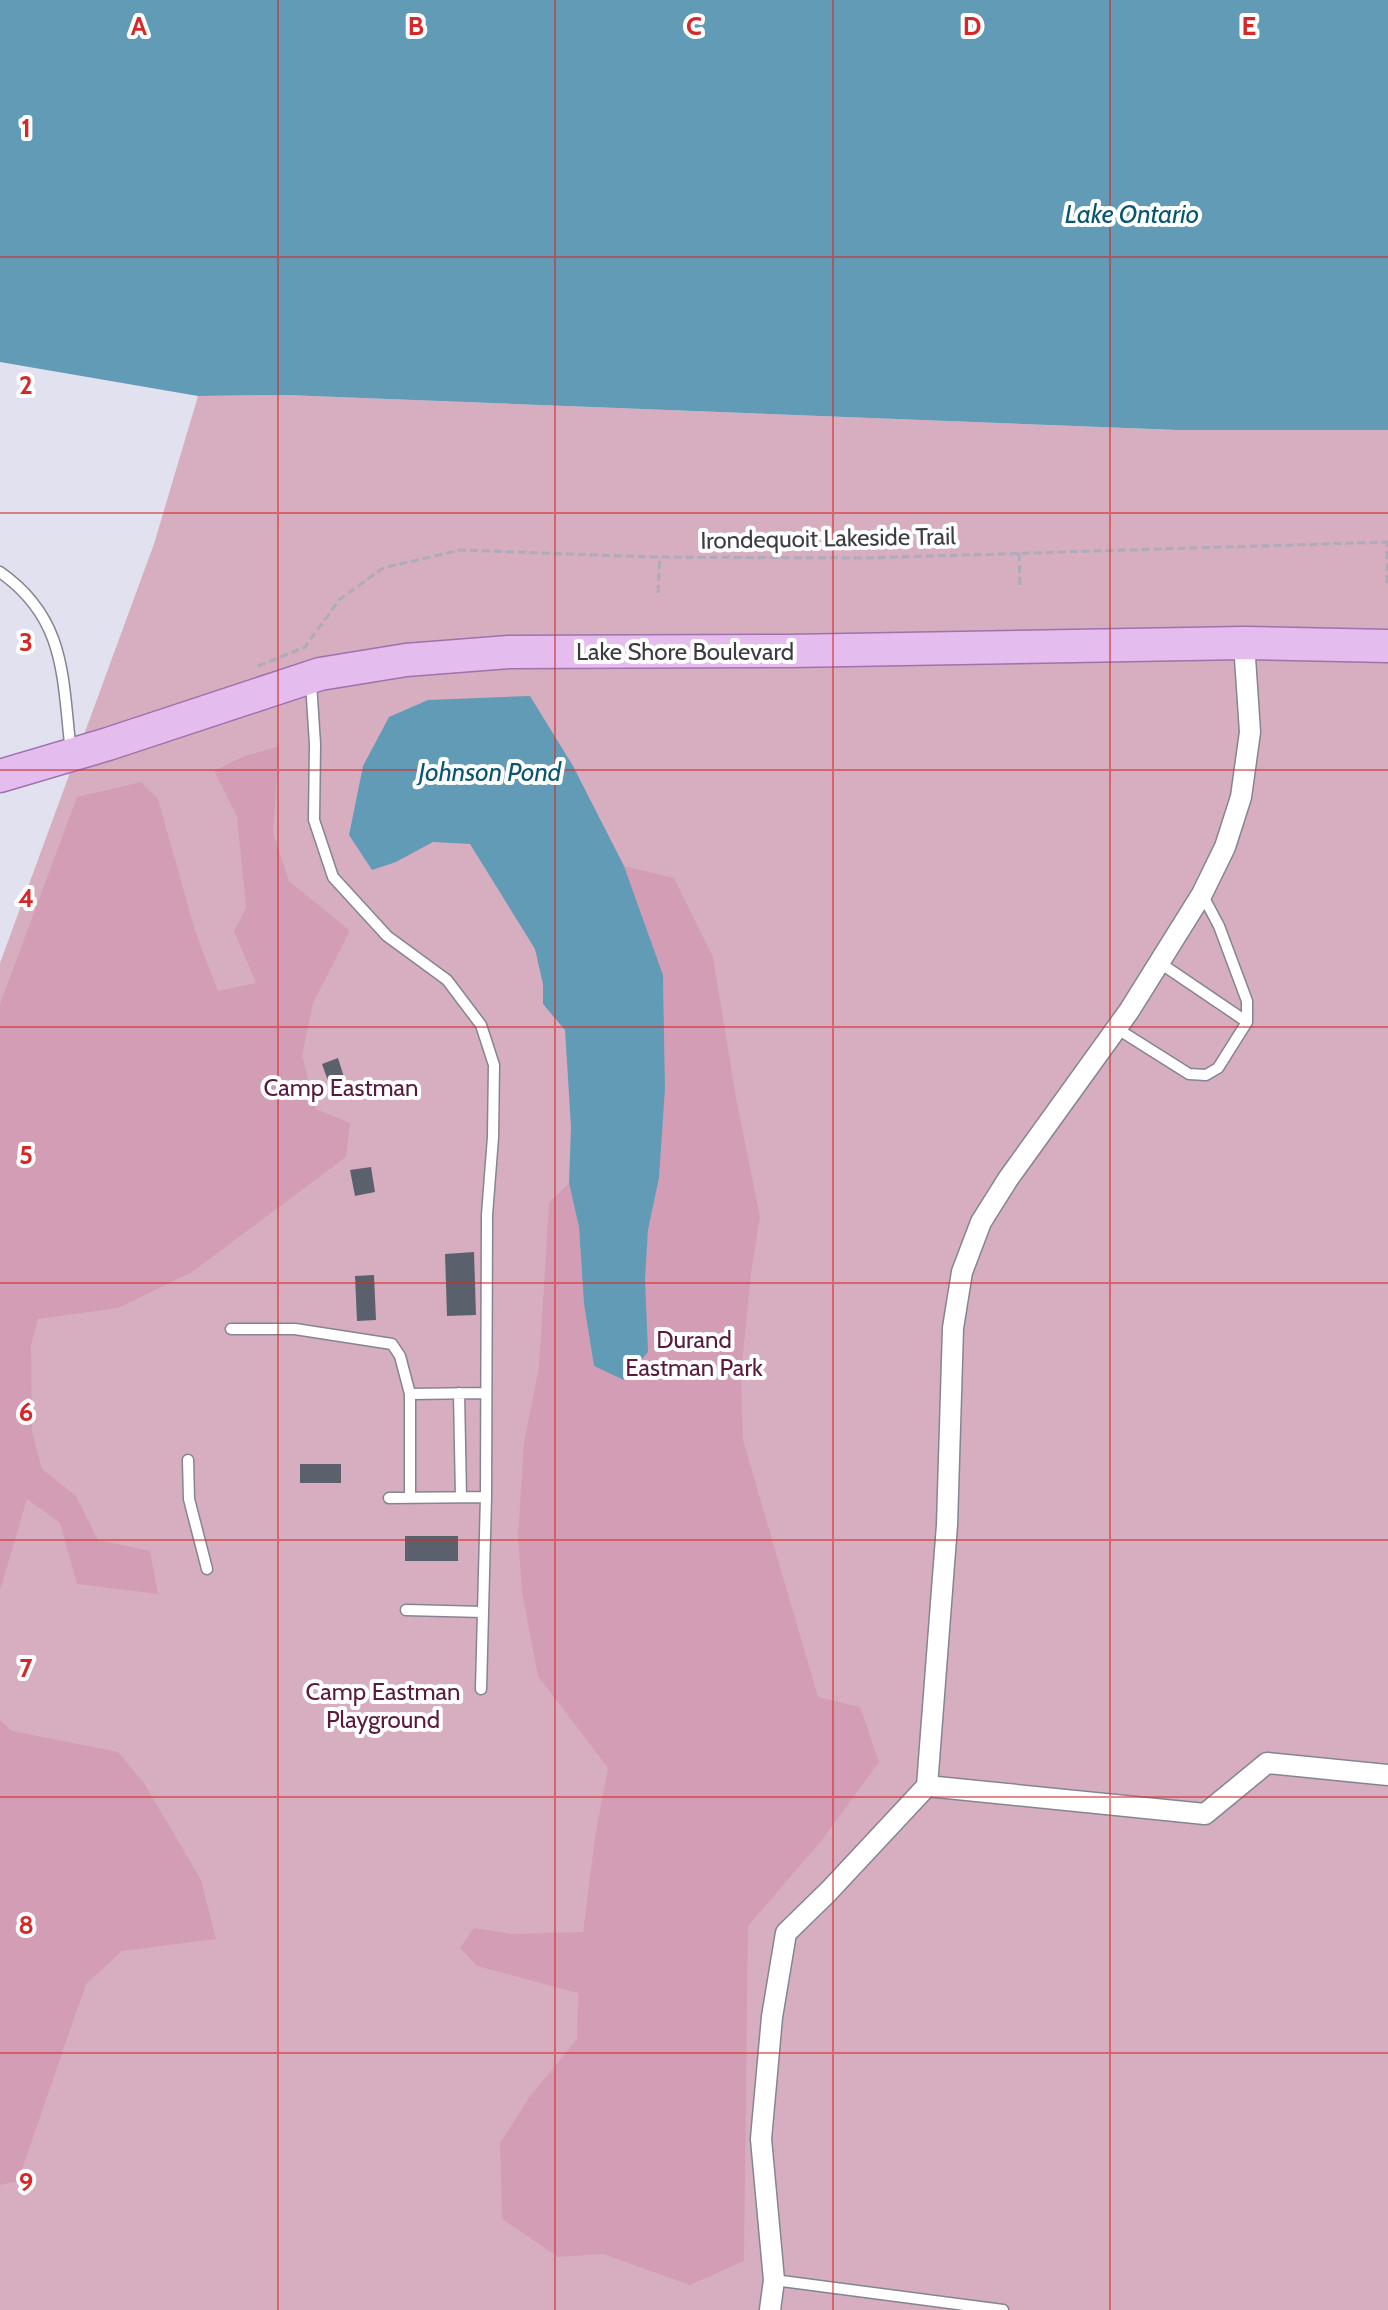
<svg xmlns="http://www.w3.org/2000/svg" width="1388" height="2310" font-family="Cabin,sans-serif">
<style>
.green{fill:#d7aec0}
.forest{fill:#d39db6}
.water{fill:#629bb6}
.building{fill:#5a616d}
.lines{fill:none;stroke-linecap:round;stroke-linejoin:round}
.service-casing{stroke:#858492;stroke-width:13}
.minor-casing{stroke:#858492;stroke-width:23}
.primary-casing{stroke:#9e72aa;stroke-width:35}
.path{stroke:#adacb8;stroke-width:3;stroke-dasharray:8 4;stroke-linecap:butt}
.service{stroke:#fff;stroke-width:10}
.minor{stroke:#fff;stroke-width:20}
.primary{stroke:#e4bcee;stroke-width:32}
.grid{fill:none;stroke:#d62828;stroke-width:2;stroke-opacity:0.55}
.labels{text-anchor:middle;dominant-baseline:central;stroke-width:8;stroke-linejoin:round;paint-order:stroke}
.street-label{font-size:24px;fill:#3c3b41;stroke:#fff}
.park-label{font-size:24px;fill:#591a3d;stroke:#fff}
.water-label{font-size:26px;font-style:italic;fill:#0a5672;stroke:#fff}
.grid-label{font-size:26px;text-anchor:middle;font-weight:bold;fill:#d62828;stroke:#fff;stroke-width:8;stroke-linejoin:round;paint-order:stroke}
</style>
<rect width="100%" height="100%" fill="#e2e1f0"/>
<path class="green" d="M286 395 1178 430H1388V2310H0V963L154 544 198 396Z"/>
<path class="forest" d="M279 746 273 833 289 881 350 931 313 1003 302 1056 316 1109 350 1123 346 1157 192 1272 118 1308 38 1319 31 1345 32 1432 42 1469 76 1496 98 1540 150 1551 158 1594 77 1584 60 1523 27 1499 0 1591V1004L77 797 141 782 158 799 195 931 218 991 256 983 234 931 246 908 237 816 214 771 242 757Z
M624 866 674 878 713 957 736 1098 760 1217 751 1273 741 1375 743 1440 818 1697 860 1707 879 1762 822 1840 748 1926 744 2261 690 2285 603 2254 558 2257 502 2219 500 2143 530 2096 577 2039 578 1993 477 1966 460 1948 474 1928 511 1934 583 1932 595 1837 608 1768 538 1676 522 1592 518 1536 524 1443 539 1367 549 1203 569 1183 579 1227 584 1304 594 1366 645 1279 648 1230 659 1178 665 1089 663 975Z
M0 1720 12 1731 118 1752 144 1783 201 1880 216 1939 122 1951 86 1984 18 2181 0 2185Z"/>
<path class="water" d="M0 0H1388V430H1178L286 395 198 396 0 362Z
M530 696 573 766 624 866 663 975 665 1089 659 1178 648 1230 645 1279 648 1352 624 1380 594 1366 584 1304 579 1227 569 1183 571 1127 565 1030 543 1004V984L535 949 470 844 433 842 396 862 372 870 349 835 363 766 389 717 428 700Z"/>
<path class="building" d="M338 1058 349 1093 334 1098 322 1064Z
M371 1167 375 1192 355 1196 350 1170Z
M474 1252 476 1315 447 1316 445 1254Z
M374 1275 376 1320 357 1321 355 1276Z
M300 1464H341V1483H300Z
M405 1536H458V1561H405Z"/>
<g class="lines">
<g class="service-casing">
<path id="service" d="M0 572C67 619 62 678 71 752
M311 683 315 744 314 820 333 877 387 936 447 980 481 1025 494 1065 493 1137 487 1215 486 1497 481 1689
M1160 963 1247 1022
M1116 1028 1189 1074 1206 1075 1218 1068 1247 1022V1001L1219 926 1202 894
M231 1329H295L392 1344 400 1356 410 1394
M459 1393 461 1497
M188 1460 189 1499 207 1569
M410 1497V1394L486 1393
M389 1498 486 1497
M406 1610 483 1612
M774 2280 1003 2310"/>
</g>
<g class="minor-casing">
<path id="minor" d="M927 1786 1205 1814 1267 1763 1388 1775
M770 2310 774 2280 761 2139 772 2017 786 1933 829 1891 927 1786 947 1525 953 1328 962 1272 981 1222 1008 1179 1129 1011 1202 894 1225 847 1241 797 1250 732 1244 643"/>
</g>
<g class="primary-casing">
<path id="primary" d="M0 776 108 744 320 674 406 660 509 652 790 651 1244 643 1388 646"/>
</g>
<path class="path" d="M1019 553 1020 588
M1387 583V543
M658 593 660 557
M258 666 305 647 339 600 383 568 460 550 652 557 868 558 1388 542"/>
<use href="#service" class="service"/>
<use href="#minor" class="minor"/>
<use href="#primary" class="primary"/>
</g>
<path class="grid" d="M278 0V2310M555 0V2310M833 0V2310M1110 0V2310M0 257H1388M0 513H1388M0 770H1388M0 1027H1388M0 1283H1388M0 1540H1388M0 1797H1388M0 2053H1388"/>
<g class="labels">
<g class="street-label">
<text transform="translate(828 538) rotate(-1)">Irondequoit Lakeside Trail</text>
<text x="685" y="651">Lake Shore Boulevard</text>
</g>
<g class="park-label">
<text x="341" y="1087">Camp Eastman</text>
<text x="694" y="1339">Durand<tspan x="694" dy="28">Eastman Park</tspan></text>
<text x="383" y="1691">Camp Eastman<tspan x="383" dy="28">Playground</tspan></text>
</g>
<g class="water-label">
<text x="1132" y="214">Lake Ontario</text>
<text x="490" y="772">Johnson Pond</text>
</g>
</g>
<g class="grid-label">
<text x="139" y="35">A</text>
<text x="416" y="35">B</text>
<text x="694" y="35">C</text>
<text x="972" y="35">D</text>
<text x="1249" y="35">E</text>
<text x="26" y="137">1</text>
<text x="26" y="394">2</text>
<text x="26" y="651">3</text>
<text x="26" y="907">4</text>
<text x="26" y="1164">5</text>
<text x="26" y="1421">6</text>
<text x="26" y="1677">7</text>
<text x="26" y="1934">8</text>
<text x="26" y="2191">9</text>
</g>
</svg>
